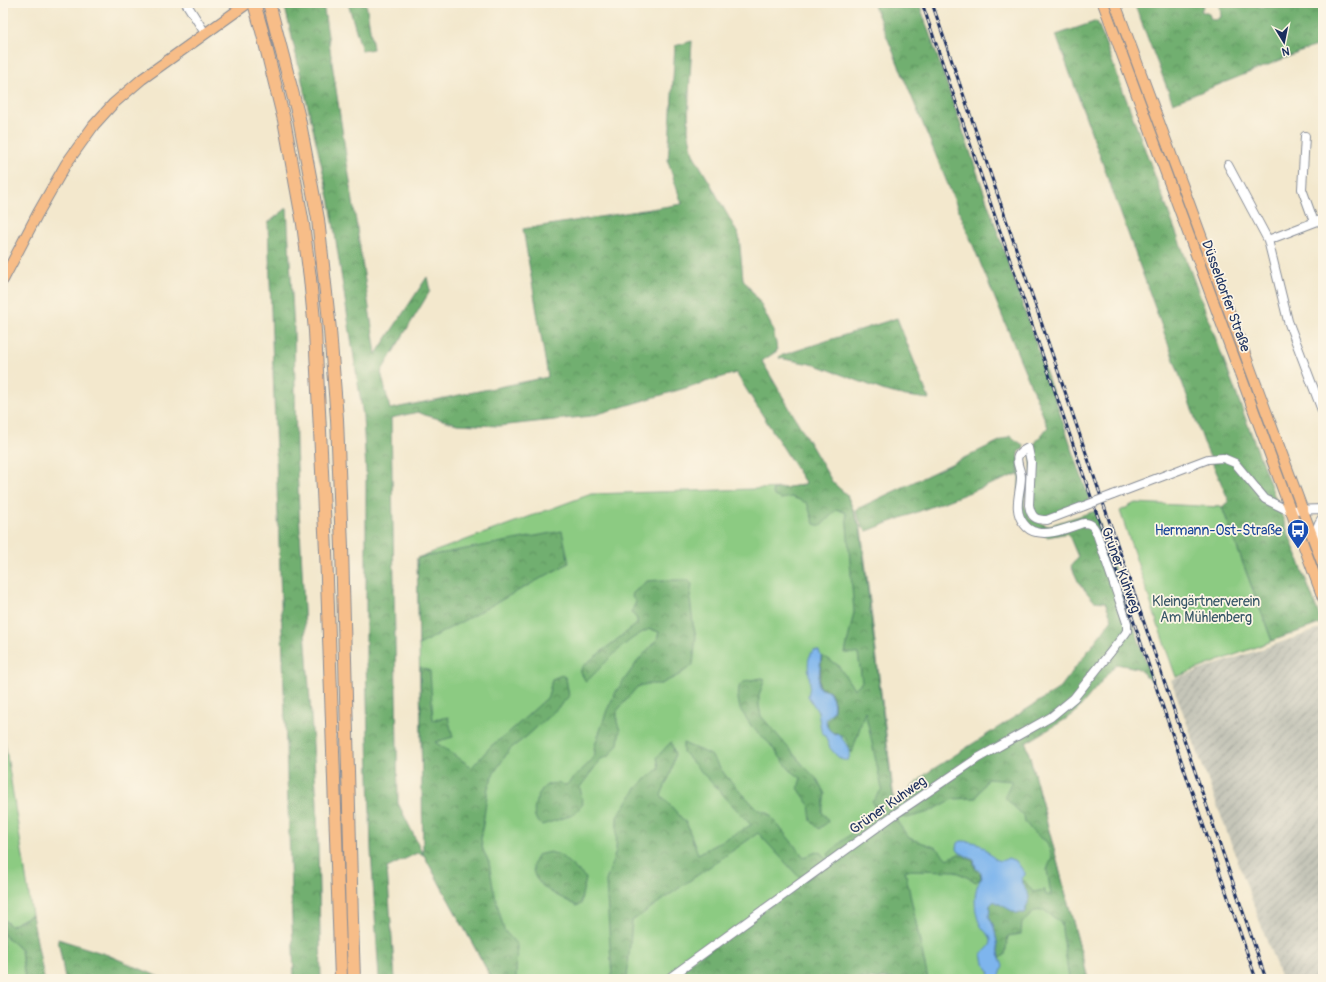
<svg xmlns="http://www.w3.org/2000/svg" width="1326" height="982" font-family="Pangolin,sans-serif">
<style>
.industrial{fill:url(#industrial-furrows)}
.green{fill:#8ccb82;stroke:#547d70}
.forest{fill:url(#forest-crowns);stroke:#466f67}
.water{fill:#7eb5ed;stroke:#4c72a6}
.lines{fill:none;stroke-linecap:round;stroke-linejoin:round}
.minor-casing{stroke:#878c96;stroke-width:10}
.major-casing{stroke:#878c96;stroke-width:12}
.highway-casing{stroke:#878c96;stroke-width:14}
.minor{stroke:#fff;stroke-width:8}
.major{stroke:#f7bd88;stroke-width:10}
.highway{stroke:#f7bd88;stroke-width:12}
.rail-casing{stroke:#1b2f5e;stroke-width:3}
.rail{stroke:#fcf5e5;stroke-width:1.5;stroke-dasharray:4.5;stroke-linecap:butt}
.minor-bridge-casing{stroke:#878c96;stroke-width:10;stroke-linecap:butt}
.minor-bridge{stroke:#fff;stroke-width:8}
.labels{text-anchor:middle;dominant-baseline:central;stroke-width:3.5;stroke-linejoin:round;paint-order:stroke}
.street-label{font-size:14px;fill:#1b2f5e;stroke:#fcf5e5}
.transit-label{font-size:14px;fill:#164399;stroke:#fcf5e5;text-anchor:end}
.park-label{font-size:14px;fill:#375667;stroke:#fcf5e5}
</style>
<defs>
<pattern id="industrial-furrows" width="10" height="10" patternUnits="userSpaceOnUse"><rect width="10" height="10" fill="#c5c5b8"/><path d="M-1 1l2-2M0 10L10 0M9 11l2-2" fill="none" stroke="#9fa099"/></pattern>
<pattern id="forest-crowns" width="20" height="18" patternUnits="userSpaceOnUse"><rect width="20" height="18" fill="#71af70"/><path d="M2 6a3 3 0 1 1 6 0M12 15a3 3 0 1 1 6 0" fill="none" stroke="#5c8f5f"/></pattern>
</defs>
<rect width="100%" height="100%" fill="#fcf5e5"/>
<filter id="ink" filterUnits="userSpaceOnUse"><feTurbulence type="fractalNoise" baseFrequency=".025" numOctaves="2"/><feDisplacementMap in="SourceGraphic" scale="8" xChannelSelector="R" yChannelSelector="G"/><feConvolveMatrix kernelMatrix="1 2 1 2 8 2 1 2 1" color-interpolation-filters="sRGB"/></filter>
<filter id="wash" filterUnits="userSpaceOnUse"><feTurbulence type="fractalNoise" baseFrequency=".012" numOctaves="4" result="noise"/><feDisplacementMap in="SourceGraphic" scale="16" xChannelSelector="R" yChannelSelector="G"/><feGaussianBlur stdDeviation="0.9" result="paint"/><feColorMatrix in="noise" values="0 0 0 0 0 0 0 0 0 0 0 0 0 0 0 0 0 1.4 0 .05"/><feComposite in="paint" operator="in"/></filter>
<g filter="url(#wash)">
<rect width="100%" height="100%" fill="#f3e8cd"/>
<path class="industrial" d="M1323 628V979H1281L1171 680Z"/>
<path class="green" d="M833 483 847 495 861 528 896 815 1026 743 1088 979H492L424 855 417 558 591 494 785 488 806 484Z
M1135 503 1222 507 1272 641 1176 677 1166 649 1120 511Z
M3 730 32 915 11 926 3 919Z
M3 934 21 950 25 979H3Z"/>
<path class="forest" d="M284 3H323L376 354 427 277 430 291 381 372 390 409 548 377 523 229 682 204 668 162 675 46 692 41 689 96 688 130 693 154 710 183 739 236 743 279 759 301 772 327 776 343 777 351 762 361 833 483 847 495 860 528 895 813 830 860 828 854 876 811 872 802 882 789 865 711 852 753 845 737C841 736 833 733 830 731 822 724 834 714 834 709 836 702 833 696 830 691L819 687 822 656 838 665 854 689 862 682 858 654 845 653 854 612 846 513 837 509 821 526 814 524 807 503 792 497 781 499 774 496 772 490 806 484 736 373 591 416 499 426 457 424 425 415 418 412 391 418 398 803 423 854 420 667 430 671 433 720 448 717 453 737 435 742 472 767 492 745 506 735 548 697 552 679 562 675 566 678 569 696 561 705 526 737 510 749 494 773 488 788 481 839 483 850 489 862 493 887 504 930 517 945 516 979H492L424 855 417 853 387 868 395 979H379L371 850 366 660V471L363 416 330 202Z
M348 3H366L373 49 362 51Z
M873 3H919L1090 501 1047 518 1036 515 1032 504 1031 448 1048 427Z
M1134 3H1205L1201 11 1209 14 1211 19 1216 20 1221 17 1220 7 1221 3H1240L1253 4 1261 7 1270 6 1272 3H1323V43L1173 103Z
M1097 21 1322 623 1272 641 1222 507 1229 501 1206 448 1056 35Z
M287 208 294 330 296 446 305 630 317 802 321 979H294L268 223Z
M897 318 929 399 906 396 885 391 816 365 779 358 780 356Z
M1010 436 1023 445 1024 448 1018 452V474L867 531 863 528 856 512 859 508Z
M1019 458H1025L1027 478 1024 504 1030 519 1048 526 1095 511 1153 682 1137 668 1116 664 1074 714 1026 743 1088 979H1069L1061 923 1044 910 1035 911 1022 923 1021 934 1008 936 1005 955 1000 958 994 927 989 917 990 905 994 901 1005 906 1020 884 1024 880 1033 892 1044 890 1046 895H1051L1047 870 1052 857 1047 842 1033 832 1025 822 1024 816 1004 797 1012 781 987 779 976 798 953 799 929 812 907 818 896 816 895 802 927 773 1060 688 1112 619 1105 602 1094 601 1079 583 1071 566 1078 557 1068 533 1047 537 1029 527 1019 512Z
M562 531 569 563 419 645 417 558Z
M659 580H688L692 584 690 598 693 624 696 636 693 665 679 675 661 684H647L637 687 617 711V722L620 730 618 744 609 756 601 759 580 787 583 804 573 815 542 825C540 823 537 821 536 819 531 809 538 790 547 785 553 782 560 784 566 785L591 761 595 754 594 748 607 710 617 690 637 662 657 639 659 632 650 629C627 637 604 665 586 682L580 671 584 665 637 624V619L631 612 636 602 632 597 633 593 647 581Z
M762 678 765 679 759 695V706L761 716 804 766 817 779 825 794 822 812 827 818 828 822 819 829 811 821 809 804 798 788 801 778 790 770 769 743 752 727 740 709 738 699 739 687 745 681Z
M671 742 675 754 671 773 661 795 687 824 698 854 751 825 683 752V743L711 755 726 776 757 809 768 813 804 857 819 851 829 862 805 880 797 875 758 833 632 921 627 979H612L606 881 616 851 617 817 637 787 659 768 657 757Z
M894 817 909 838 937 848 947 859 959 854 973 861 975 869 980 874 981 878 976 882 955 871 905 870 928 979H669Z
M550 852 560 855 586 878C585 887 581 894 581 904L577 906C562 897 533 888 533 867 533 863 536 858 537 855Z
M32 915 44 979H25L21 950 3 934V919L11 926Z
M58 939 108 955 164 979H65Z"/>
<path class="water" d="M814 650 819 651 821 656 818 685 820 689 829 691C832 697 835 704 833 710 832 713 829 715 827 718 824 725 829 731 835 734L837 733C843 739 853 751 848 760H843L837 756 830 748 825 736 821 730 818 712 808 696C809 692 810 687 810 682 809 672 805 658 814 650Z
M961 841C966 841 975 842 980 844 989 850 995 867 1008 858L1016 861 1025 873V875L1022 877C1019 885 1028 890 1029 897 1029 902 1026 908 1024 913H1016L994 901 990 905 989 917 994 927 1000 958 1003 966 999 979H989L990 973 984 963 982 954C985 950 991 947 991 941 991 935 984 932 981 926 974 915 972 888 982 878L981 873 976 868 974 860 959 852 957 849 958 843Z"/>
</g>
<g filter="url(#ink)">
<g class="lines">
<g class="minor-casing">
<path id="minor" d="M186 3 205 33
M1305 136 1302 189 1314 222
M1228 165 1268 240 1288 321 1323 413
M1268 240 1323 219
M1113 495 1208 459 1223 458 1235 463 1265 499 1283 508 1291 510 1323 509
M1316 543C1316 533 1316 525 1323 517
M668 979 894 815 978 758 1051 717 1074 698 1125 634 1127 631V623L1097 534C1094 527 1092 523 1084 523 1069 527 1051 536 1036 532 1031 531 1027 528 1024 524 1012 509 1021 493 1021 477 1021 470 1015 462 1018 456 1020 452 1024 450 1028 448L1031 462 1029 505C1031 517 1035 520 1047 520L1084 506"/>
</g>
<g class="major-casing">
<path id="major" d="M1103 3 1323 598
M1115 3 1323 565
M3 280 38 213 66 164 94 125 113 104 142 79 248 3"/>
</g>
<g class="highway-casing">
<path id="highway" d="M254 3 262 31 284 120 303 224 310 278 315 331 326 551 341 979
M269 3 299 118 318 219 330 330 337 419 342 547 352 920 354 979"/>
</g>
<use href="#minor" class="minor"/>
<use href="#major" class="major"/>
<use href="#highway" class="highway"/>
<g class="rail-casing">
<path id="rail" d="M922 3 1256 979
M932 3 1266 979"/>
</g>
<use href="#rail" class="rail"/>
<g class="minor-bridge-casing">
<path id="minor-bridge" d="M1084 506 1113 495"/>
</g>
<use href="#minor-bridge" class="minor-bridge"/>
</g>
</g>
<defs>
<g id="bus-pin" transform="scale(1.15)"><path d="M0 17L-7.5 6A9.5 9.5 0 1 1 7.5 6Z" fill="#1a4fb4" stroke="#fcf5e5"/><path d="M-5-6H5V4H4V6H2V4H-2V6H-4V4H-5ZM-3.5-4V0h7V-4ZM-3.5 1.2v1.5H-2V1.2ZM2 1.2v1.5H3.5V1.2Z" fill="#fff"/></g>
</defs>
<g fill-rule="evenodd">
<use href="#bus-pin" x="1298" y="530"/>
</g>
<g class="labels">
<g class="street-label">
<text transform="translate(1226 296) rotate(70)">Düsseldorfer Straße</text>
<text transform="translate(1121 570) rotate(70)">Grüner Kuhweg</text>
<text transform="translate(888 805) rotate(-35)">Grüner Kuhweg</text>
</g>
<g class="transit-label">
<text x="1282" y="530">Hermann-Ost-Straße</text>
</g>
<g class="park-label">
<text x="1206" y="601">Kleingärtnerverein<tspan x="1206" dy="16">Am Mühlenberg</tspan></text>
</g>
</g>
<rect width="1326" height="982" fill="none" stroke="#fcf5e5" stroke-width="16"/>
<g transform="translate(1284 42) rotate(170)" stroke="#fcf5e5" stroke-width="3" paint-order="stroke">
<path d="M0-3L7 15L0 10L-7 15Z" fill="#1b2f5e"/>
<text y="-6" font-size="11" font-weight="bold" text-anchor="middle" fill="#1b2f5e">N</text>
</g>
</svg>
